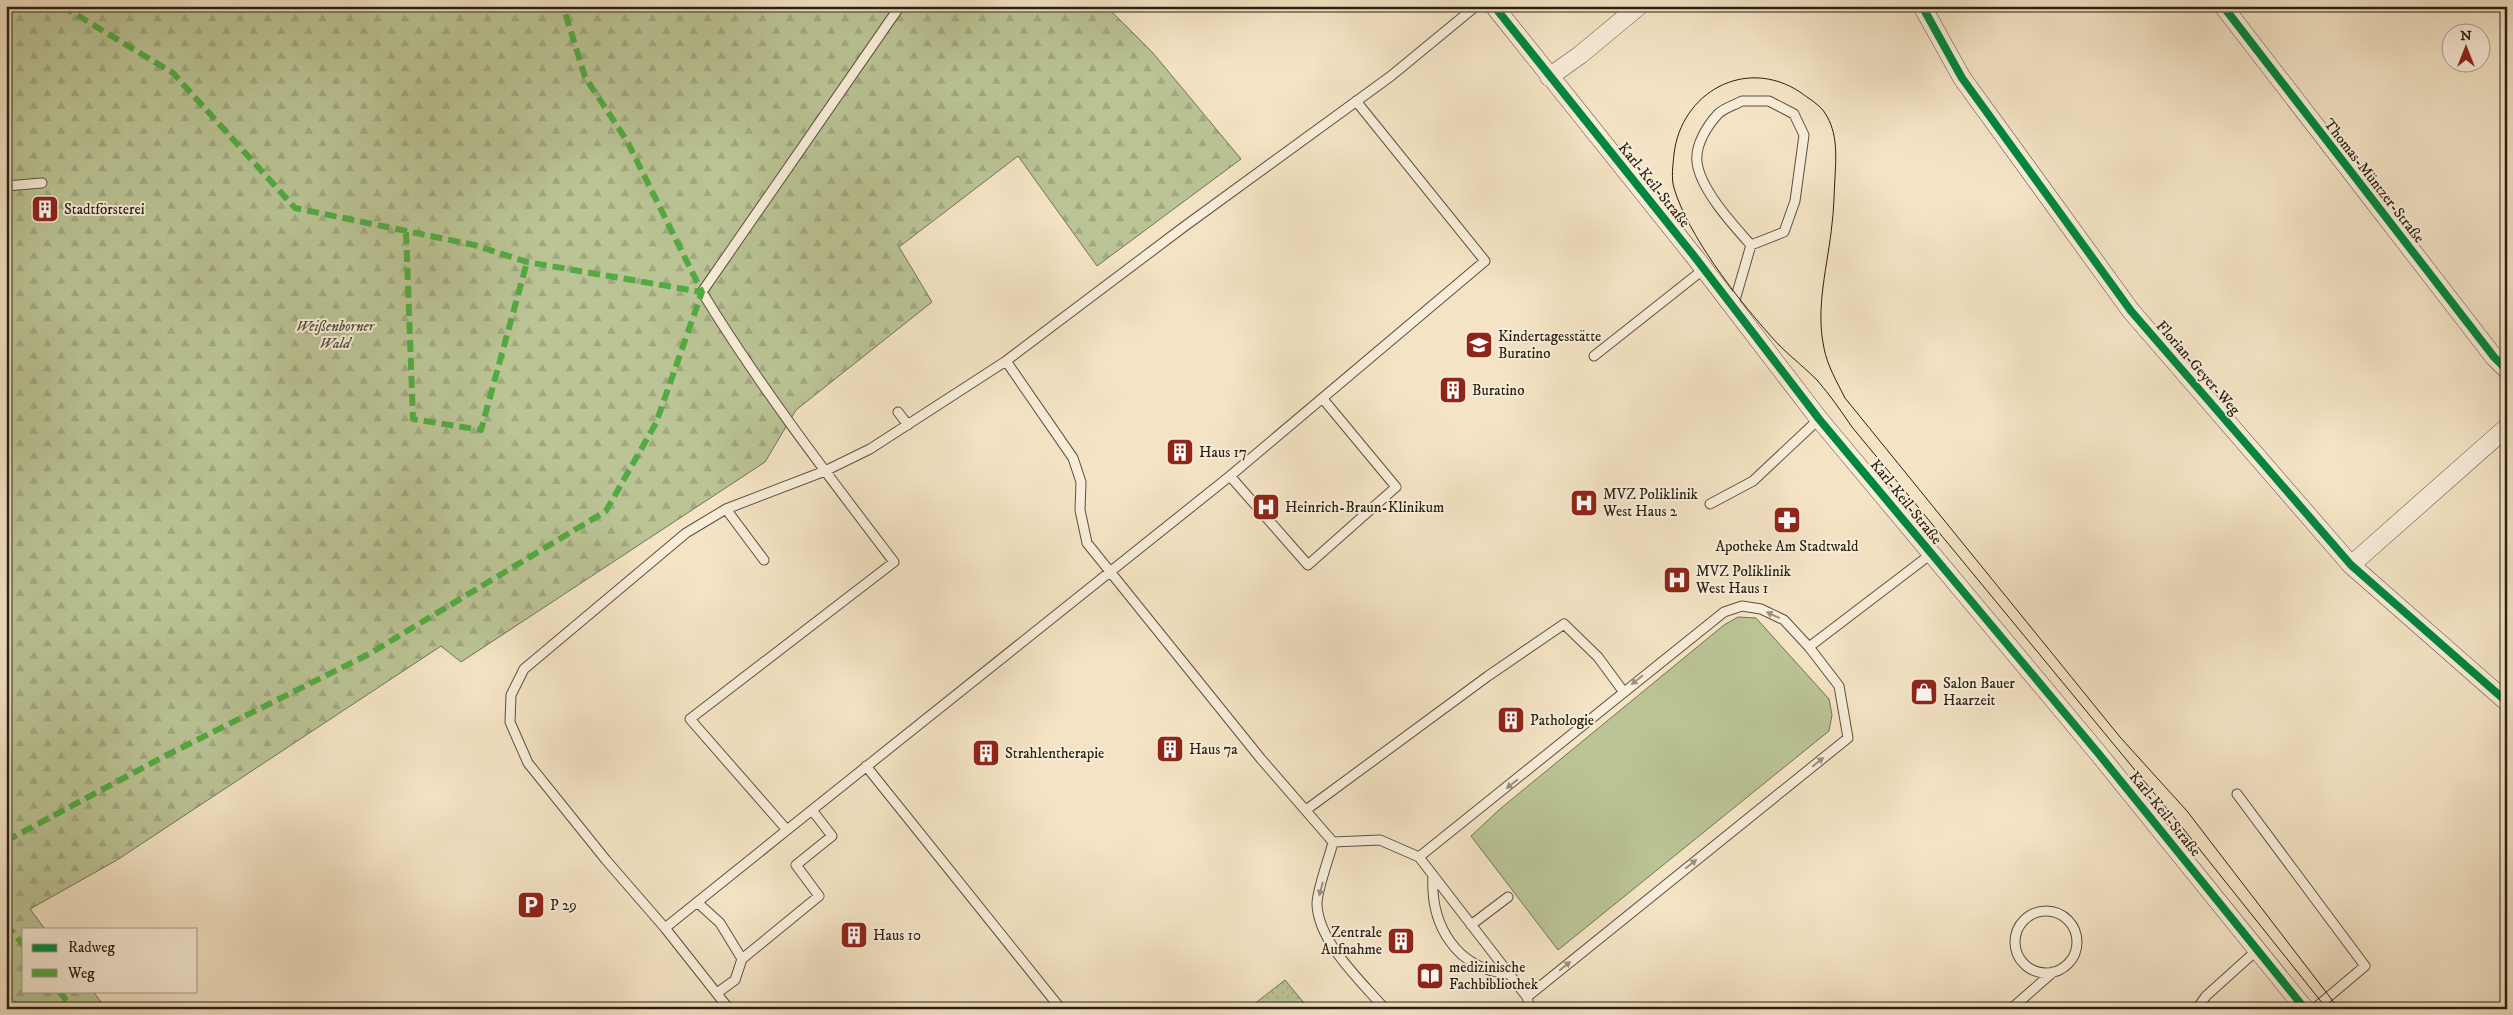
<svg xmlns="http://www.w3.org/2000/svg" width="2513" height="1015" font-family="'IM FELL DW Pica',serif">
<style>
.grass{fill:#bbc495;stroke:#727254}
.forest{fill:url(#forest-firs);stroke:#727254}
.park{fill:url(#park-dots);stroke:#727254}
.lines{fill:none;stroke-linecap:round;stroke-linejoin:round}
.lane-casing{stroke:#5c5140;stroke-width:11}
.street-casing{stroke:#5c5140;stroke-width:19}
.lane{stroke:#f8edd9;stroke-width:9}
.street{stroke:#f8edd9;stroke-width:18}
.tram{stroke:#292014;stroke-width:1}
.quiet{stroke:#53aa42;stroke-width:6;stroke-dasharray:12 6;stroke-linecap:butt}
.cycleway-casing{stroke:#f8edd9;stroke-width:11}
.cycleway{stroke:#00873e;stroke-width:8}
.oneway{fill:#9b9180}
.labels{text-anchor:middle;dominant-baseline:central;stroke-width:4;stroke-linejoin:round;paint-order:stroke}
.street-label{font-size:15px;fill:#292014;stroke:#f8edd9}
.poi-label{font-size:15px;fill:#292014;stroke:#f8edd9;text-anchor:start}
.park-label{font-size:15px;font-style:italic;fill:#55513b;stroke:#f8edd9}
</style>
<defs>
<pattern id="forest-firs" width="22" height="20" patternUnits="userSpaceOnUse" patternTransform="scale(1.25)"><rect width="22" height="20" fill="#bbc495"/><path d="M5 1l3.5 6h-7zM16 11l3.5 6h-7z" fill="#a1a880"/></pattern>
<pattern id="park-dots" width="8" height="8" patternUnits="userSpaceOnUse" patternTransform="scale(1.25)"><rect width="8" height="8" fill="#bbc495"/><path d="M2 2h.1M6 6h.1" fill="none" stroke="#a1a880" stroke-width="1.8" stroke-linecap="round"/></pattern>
</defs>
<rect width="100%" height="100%" fill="#f4e4c5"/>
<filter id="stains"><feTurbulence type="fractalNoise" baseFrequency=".004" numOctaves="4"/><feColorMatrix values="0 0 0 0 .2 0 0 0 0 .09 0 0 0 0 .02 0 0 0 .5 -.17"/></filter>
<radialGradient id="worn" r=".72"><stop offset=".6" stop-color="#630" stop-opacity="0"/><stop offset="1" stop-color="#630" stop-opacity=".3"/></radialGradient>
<path class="grass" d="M1738 617 1756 618 1829 699 1832 715 1829 731 1558 950 1471 836 1500 809 1724 625Z"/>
<path class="forest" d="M6 6H1106L1153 53 1241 159 1097 266 1018 156 899 247 932 302 796 410 765 462 461 662 441 646 117 860 30 909 45 929H24V991H93L106 1009H22L6 992Z"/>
<path class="park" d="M1285 980 1309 1009H1248Z"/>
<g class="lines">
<g class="lane-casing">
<path id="lane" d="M1742 101H1769L1794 114 1804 135 1795 201 1784 232 1751 245C1733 225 1700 189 1697 162 1695 145 1707 126 1718 114 1724 108 1735 105 1742 101Z
M6 186 42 183
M1733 307 1751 245
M1594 356 1704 269
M1006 361 1073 458 1081 482 1080 510 1087 543 1261 759 1333 842
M898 412 908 425
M1230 476 1308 565 1396 487 1323 399
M1710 504 1753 481 1819 419
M726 509 764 560
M1809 647 1931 554
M866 766 1061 1009
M2237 794 2365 966 2314 1009
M1306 810 1488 676 1564 624 1598 657 1623 691
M787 830 1230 476 1485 261 1356 101
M1333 842 1380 840 1419 857 1527 997 1530 1009
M1333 842C1330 856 1316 892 1317 905 1319 943 1361 981 1385 1009
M1419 857 1724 612 1742 606 1761 609 1784 620 1809 647 1839 686 1848 738 1527 997
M1433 875C1430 925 1456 969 1509 974
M697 902 720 923 742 959 735 980 717 993
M2015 942a31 31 0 1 1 62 0a31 31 0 1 1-62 0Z
M1471 925 1508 897
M665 928 606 860 528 763 510 722 511 695 524 669 686 533 726 509 825 471 870 449 1006 361 1185 226 1391 76 1476 6
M742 959 819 896 796 865 832 836 812 810
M729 1009 665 928 787 830 690 719 894 562C827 474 760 387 702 292L900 6
M2011 1009 2053 972
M2197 1009 2206 996 2256 951"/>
</g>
<g class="street-casing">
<path id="street" d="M1494 6 1694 256 1819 419 2098 753 2305 1009
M1922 6 1962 78 2131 311 2351 565 2507 702
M2223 6 2494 357 2507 370
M1549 77 1580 55 1639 6
M2351 565 2507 427"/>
</g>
<use href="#lane" class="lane"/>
<use href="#street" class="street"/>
<path class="tram" d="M2327 1009 2177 821 1852 427C1841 411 1830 395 1817 380 1801 364 1783 351 1769 334 1736 297 1688 235 1674 188 1671 178 1673 165 1674 154 1681 93 1745 56 1800 92 1808 98 1820 105 1825 113 1838 133 1836 156 1835 178 1834 193 1834 209 1832 224 1828 265 1815 307 1824 348 1827 365 1837 382 1845 398L2120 737 2187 811 2339 1009"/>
<path class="quiet" d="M62 6 173 73 295 208 474 245 527 262 702 292
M406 232 413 419 481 430 527 262
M6 841 165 756 369 654 606 511 656 423 702 292 627 141 585 77 563 6
M6 924 24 946
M59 991 73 1009"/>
<g class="cycleway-casing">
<path id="cycleway" d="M1494 6 1694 256 1819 419 2098 753 2305 1009
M1922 6 1962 78 2131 311 2351 565 2507 702
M2223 6 2494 357 2507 370"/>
</g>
<use href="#cycleway" class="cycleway"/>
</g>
<defs><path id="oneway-solid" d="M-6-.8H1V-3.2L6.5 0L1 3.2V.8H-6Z" transform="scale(1.25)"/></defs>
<g class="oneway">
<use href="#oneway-solid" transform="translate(1773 615) rotate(-155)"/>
<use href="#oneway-solid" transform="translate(1637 680) rotate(142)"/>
<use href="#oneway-solid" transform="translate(1818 762) rotate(-39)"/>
<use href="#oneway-solid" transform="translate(1512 784) rotate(142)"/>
<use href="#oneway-solid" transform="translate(1691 864) rotate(-39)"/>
<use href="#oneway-solid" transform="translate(1321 889) rotate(105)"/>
<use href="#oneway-solid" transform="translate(1565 966) rotate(-39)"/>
</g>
<defs>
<g id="building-square" transform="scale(1.4375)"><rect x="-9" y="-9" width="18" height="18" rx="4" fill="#8f2418" stroke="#f8edd9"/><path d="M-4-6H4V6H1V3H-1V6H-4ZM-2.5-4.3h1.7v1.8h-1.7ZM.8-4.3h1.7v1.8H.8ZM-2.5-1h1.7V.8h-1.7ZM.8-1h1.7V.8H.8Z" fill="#fff"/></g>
<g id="school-square" transform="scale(1.4375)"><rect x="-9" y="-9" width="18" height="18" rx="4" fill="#8f2418" stroke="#f8edd9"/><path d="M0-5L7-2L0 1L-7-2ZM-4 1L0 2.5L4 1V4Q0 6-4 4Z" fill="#fff"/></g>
<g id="hospital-square" transform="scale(1.4375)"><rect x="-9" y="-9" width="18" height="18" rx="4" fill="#8f2418" stroke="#f8edd9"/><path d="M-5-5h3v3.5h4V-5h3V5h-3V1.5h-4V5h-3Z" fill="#fff"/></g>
<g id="pharmacy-square" transform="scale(1.4375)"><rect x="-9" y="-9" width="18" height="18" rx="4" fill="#8f2418" stroke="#f8edd9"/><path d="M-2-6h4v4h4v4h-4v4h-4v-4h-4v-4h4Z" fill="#fff"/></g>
<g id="shop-square" transform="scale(1.4375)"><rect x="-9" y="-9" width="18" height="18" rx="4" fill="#8f2418" stroke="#f8edd9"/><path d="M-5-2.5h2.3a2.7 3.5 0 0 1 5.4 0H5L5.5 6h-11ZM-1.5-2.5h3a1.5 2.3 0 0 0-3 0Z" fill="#fff"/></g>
<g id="parking-square" transform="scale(1.4375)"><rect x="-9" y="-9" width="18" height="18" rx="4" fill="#8f2418" stroke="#f8edd9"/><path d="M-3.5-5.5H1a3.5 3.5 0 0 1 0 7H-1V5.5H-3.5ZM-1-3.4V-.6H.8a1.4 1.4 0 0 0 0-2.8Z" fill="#fff"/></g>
<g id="library-square" transform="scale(1.4375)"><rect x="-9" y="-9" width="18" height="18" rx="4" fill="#8f2418" stroke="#f8edd9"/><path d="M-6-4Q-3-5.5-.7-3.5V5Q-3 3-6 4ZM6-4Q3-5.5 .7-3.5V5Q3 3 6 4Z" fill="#fff"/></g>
</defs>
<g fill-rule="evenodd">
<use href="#building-square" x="45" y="209"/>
<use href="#school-square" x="1479" y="345"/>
<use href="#building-square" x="1453" y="390"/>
<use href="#building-square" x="1180" y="452"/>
<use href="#hospital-square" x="1584" y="503"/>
<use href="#hospital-square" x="1266" y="507"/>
<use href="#pharmacy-square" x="1787" y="520"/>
<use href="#hospital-square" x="1677" y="580"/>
<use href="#shop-square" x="1924" y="692"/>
<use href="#building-square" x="1511" y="720"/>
<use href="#building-square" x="1170" y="749"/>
<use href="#building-square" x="986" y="753"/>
<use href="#parking-square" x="531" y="905"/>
<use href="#building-square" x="854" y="935"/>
<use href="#building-square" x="1401" y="941"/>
<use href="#library-square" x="1430" y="976"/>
</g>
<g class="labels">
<g class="street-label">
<text transform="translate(2374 181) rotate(52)">Thomas-Müntzer-Straße</text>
<text transform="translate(1654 185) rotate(51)">Karl-Keil-Straße</text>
<text transform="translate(2198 368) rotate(49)">Florian-Geyer-Weg</text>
<text transform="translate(1906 502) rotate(51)">Karl-Keil-Straße</text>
<text transform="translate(2165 814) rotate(51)">Karl-Keil-Straße</text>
</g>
<g class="poi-label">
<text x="64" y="209">Stadtförsterei</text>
<text x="1498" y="336">Kindertagesstätte<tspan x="1498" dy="17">Buratino</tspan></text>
<text x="1472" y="390">Buratino</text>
<text x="1199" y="452">Haus 17</text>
<text x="1603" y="494">MVZ Poliklinik<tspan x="1603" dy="17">West Haus 2</tspan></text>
<text x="1285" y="507">Heinrich-Braun-Klinikum</text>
<text x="1787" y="546" text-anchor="middle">Apotheke Am Stadtwald</text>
<text x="1696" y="571">MVZ Poliklinik<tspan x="1696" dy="17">West Haus 1</tspan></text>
<text x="1943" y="683">Salon Bauer<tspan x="1943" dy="17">Haarzeit</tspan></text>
<text x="1530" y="720">Pathologie</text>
<text x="1189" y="749">Haus 7a</text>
<text x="1005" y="753">Strahlentherapie</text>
<text x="550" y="905">P 29</text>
<text x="1382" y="932" text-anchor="end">Zentrale<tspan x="1382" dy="17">Aufnahme</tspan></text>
<text x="873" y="935">Haus 10</text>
<text x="1449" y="967">medizinische<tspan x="1449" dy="17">Fachbibliothek</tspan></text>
</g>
<g class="park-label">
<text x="335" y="326">Weißenborner<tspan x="335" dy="17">Wald</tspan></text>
</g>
</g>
<rect width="2513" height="1015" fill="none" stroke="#f4e4c5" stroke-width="25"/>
<rect x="8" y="8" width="2498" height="1000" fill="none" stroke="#292014" stroke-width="2.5"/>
<rect x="12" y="12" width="2488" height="990" fill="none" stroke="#292014"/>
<rect x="22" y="928" width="175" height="65" fill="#f8edd9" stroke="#a59b8a"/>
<rect x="32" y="944" width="25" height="8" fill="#00873e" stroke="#a59b8a"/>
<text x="68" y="952" font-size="15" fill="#292014">Radweg</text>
<rect x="32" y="969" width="25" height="8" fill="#53aa42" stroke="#a59b8a"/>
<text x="68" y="978" font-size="15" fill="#292014">Weg</text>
<g transform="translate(2466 48)"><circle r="24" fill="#f8edd9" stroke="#a59b8a"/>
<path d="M0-4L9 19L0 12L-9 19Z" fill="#8f2418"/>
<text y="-8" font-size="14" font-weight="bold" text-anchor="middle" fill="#292014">N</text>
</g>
<rect width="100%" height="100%" filter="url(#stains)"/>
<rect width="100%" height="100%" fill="url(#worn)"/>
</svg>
